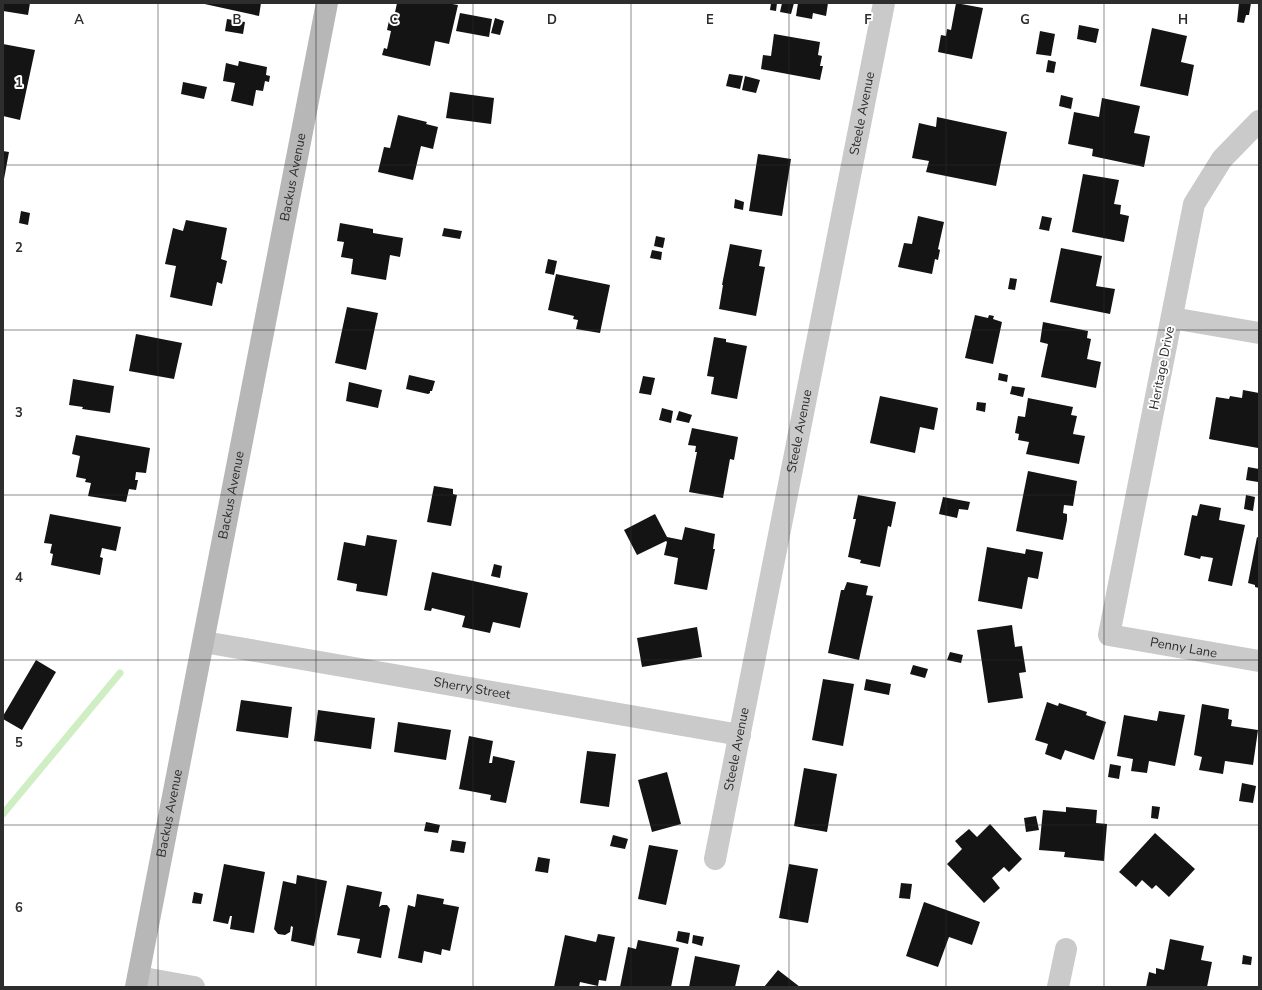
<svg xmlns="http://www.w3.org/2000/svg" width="1262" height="990" viewBox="0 0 1262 990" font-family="'Nunito Sans',sans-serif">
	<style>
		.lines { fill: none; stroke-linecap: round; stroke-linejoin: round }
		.stream { stroke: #d0eec3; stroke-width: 7 }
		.building { fill: #141414 }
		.street { stroke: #cacaca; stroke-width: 22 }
		.secondary { stroke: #b7b7b7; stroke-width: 22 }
		.grid { fill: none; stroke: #2d2d2d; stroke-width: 1; stroke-opacity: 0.55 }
		.labels { text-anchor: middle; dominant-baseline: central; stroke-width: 4; stroke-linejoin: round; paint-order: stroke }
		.street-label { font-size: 13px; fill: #2d2d2d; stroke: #fff }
		.grid-label { font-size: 13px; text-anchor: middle; font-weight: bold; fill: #2d2d2d; stroke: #fff; stroke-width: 4; stroke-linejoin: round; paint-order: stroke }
	</style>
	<rect width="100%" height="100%" fill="#fff"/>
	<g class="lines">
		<!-- stream -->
		<path class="stream" d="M 3,814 L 120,673"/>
	</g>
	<!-- building -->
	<path class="building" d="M 3,3 L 30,3 L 28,15 L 3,11 Z
		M 200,3 L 261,3 L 259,16 Z
		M 397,3 L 447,3 L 458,5 L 449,44 L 435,41 L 430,66 L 382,55 L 384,48 L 387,49 L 391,31 L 387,30 L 390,16 L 394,17 Z
		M 771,3 L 777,3 L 776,11 L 770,10 Z
		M 782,3 L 794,3 L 791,14 L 780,12 Z
		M 798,3 L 828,3 L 826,16 L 813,13 L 812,19 L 796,16 Z
		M 956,3 L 983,8 L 972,59 L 938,52 L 941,35 L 946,36 L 947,29 L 951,30 Z
		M 1239,3 L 1251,3 L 1249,15 L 1246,15 L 1244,23 L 1237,22 Z
		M 460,13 L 492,19 L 489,37 L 456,31 Z
		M 495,18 L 504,21 L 500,35 L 491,33 Z
		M 227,19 L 245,22 L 243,34 L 225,31 Z
		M 1079,25 L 1099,29 L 1096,43 L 1077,39 Z
		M 1152,28 L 1187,36 L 1181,62 L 1194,65 L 1188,96 L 1140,86 Z
		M 1040,31 L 1055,34 L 1051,56 L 1036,54 Z
		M 774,34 L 820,42 L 818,55 L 822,56 L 820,66 L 823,66 L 820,80 L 761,69 L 763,55 L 771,56 Z
		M 3,44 L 35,50 L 20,120 L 3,116 Z
		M 1048,60 L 1056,62 L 1054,73 L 1046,72 Z
		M 239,61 L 267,67 L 266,75 L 270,76 L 269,82 L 265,81 L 263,91 L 256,90 L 253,106 L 231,101 L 235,83 L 223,81 L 226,63 L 238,66 Z
		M 729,74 L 743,76 L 740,89 L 726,86 Z
		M 745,76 L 760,80 L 756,93 L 742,90 Z
		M 183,82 L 207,87 L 204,99 L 181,94 Z
		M 450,92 L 494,98 L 491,124 L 446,118 Z
		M 1061,95 L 1073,98 L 1071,109 L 1059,106 Z
		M 1102,98 L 1140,106 L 1134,133 L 1150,136 L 1144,167 L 1092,156 L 1093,149 L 1068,144 L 1074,112 L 1099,117 Z
		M 398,115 L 427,122 L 426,124 L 438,127 L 433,149 L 421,146 L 413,180 L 378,172 L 384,147 L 390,148 Z
		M 937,117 L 1007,132 L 996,186 L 926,172 L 929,161 L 912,158 L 919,123 L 936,127 Z
		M 3,151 L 9,152 L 4,179 L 3,179 Z
		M 758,154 L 791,159 L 782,216 L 749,211 Z
		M 1083,174 L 1119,180 L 1114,204 L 1121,205 L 1120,214 L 1129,216 L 1124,242 L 1072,232 Z
		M 735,199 L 744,202 L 743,210 L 734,208 Z
		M 21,211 L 30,213 L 28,225 L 19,223 Z
		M 918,216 L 944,222 L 938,249 L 940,250 L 938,260 L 935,259 L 932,274 L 898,267 L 904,243 L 912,244 Z
		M 1042,216 L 1052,218 L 1049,231 L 1039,229 Z
		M 186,220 L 227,228 L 221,259 L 227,261 L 222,284 L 217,282 L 212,306 L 170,297 L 176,266 L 165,264 L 173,228 L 183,231 Z
		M 340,223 L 373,229 L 373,233 L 403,238 L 400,257 L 390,255 L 386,280 L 351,274 L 353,259 L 341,257 L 344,242 L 337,241 Z
		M 444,228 L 462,231 L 460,239 L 442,236 Z
		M 656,236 L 665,238 L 663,248 L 654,246 Z
		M 730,244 L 762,250 L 759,266 L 765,267 L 756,316 L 719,309 L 723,285 L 722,285 Z
		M 1061,248 L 1102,256 L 1096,286 L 1115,289 L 1110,314 L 1050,302 Z
		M 652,250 L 662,252 L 661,260 L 650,258 Z
		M 548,259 L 557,261 L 554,275 L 545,273 Z
		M 556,274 L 610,285 L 600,333 L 576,329 L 578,320 L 573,319 L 574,316 L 548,310 Z
		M 1010,278 L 1017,279 L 1015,290 L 1008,289 Z
		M 347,307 L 378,313 L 366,370 L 335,363 Z
		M 975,315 L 988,318 L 989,315 L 994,316 L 993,319 L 1002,322 L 993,364 L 965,358 Z
		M 1043,322 L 1088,331 L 1087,338 L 1091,339 L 1087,359 L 1101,362 L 1096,388 L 1041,377 L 1048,344 L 1040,342 Z
		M 136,334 L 182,343 L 174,379 L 129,371 Z
		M 714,337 L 726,339 L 726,342 L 747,346 L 737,399 L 711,394 L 714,377 L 707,376 Z
		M 999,373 L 1008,375 L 1007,382 L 998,380 Z
		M 409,375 L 435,381 L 432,391 L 430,391 L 430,393 L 428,394 L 406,389 Z
		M 643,376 L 655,378 L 651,395 L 639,393 Z
		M 73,379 L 114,386 L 110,413 L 82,409 L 83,407 L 69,405 Z
		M 349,382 L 382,390 L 378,408 L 346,401 Z
		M 1012,386 L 1025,388 L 1023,397 L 1010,394 Z
		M 1243,390 L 1259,393 L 1258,448 L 1209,439 L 1216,397 L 1229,399 L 1230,396 L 1242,398 Z
		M 880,396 L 938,408 L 934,430 L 920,427 L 915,453 L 870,443 Z
		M 1028,398 L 1073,407 L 1071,415 L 1077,416 L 1073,434 L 1085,436 L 1079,464 L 1026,454 L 1029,442 L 1018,440 L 1019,434 L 1015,433 L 1018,416 L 1025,417 Z
		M 977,402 L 986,403 L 985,412 L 976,410 Z
		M 662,408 L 673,411 L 671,423 L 659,420 Z
		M 679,411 L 692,415 L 689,423 L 676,420 Z
		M 692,428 L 738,437 L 734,460 L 730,459 L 723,498 L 689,492 L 697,452 L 695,452 L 696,446 L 688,445 Z
		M 76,435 L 150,448 L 146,473 L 136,472 L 135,480 L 138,480 L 136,490 L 129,489 L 126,502 L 88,496 L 91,483 L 85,482 L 86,479 L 76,477 L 80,456 L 72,454 Z
		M 1248,467 L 1259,469 L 1258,482 L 1246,480 Z
		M 1028,471 L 1077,481 L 1073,506 L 1064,505 L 1063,513 L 1067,514 L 1067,520 L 1063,540 L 1016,531 Z
		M 434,486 L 453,489 L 453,494 L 457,495 L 451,526 L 427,522 Z
		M 858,495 L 896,502 L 891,527 L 888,526 L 880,567 L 860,563 L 861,560 L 848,557 L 856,519 L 853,519 Z
		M 1246,495 L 1255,497 L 1253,511 L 1244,509 Z
		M 943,497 L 970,502 L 968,510 L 959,509 L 957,518 L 939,514 Z
		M 1200,504 L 1221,508 L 1219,520 L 1245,525 L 1232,586 L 1208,581 L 1213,558 L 1201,556 L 1200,559 L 1184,555 L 1192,515 L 1197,516 Z
		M 50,514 L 121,527 L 116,551 L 102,548 L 100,557 L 103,558 L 100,575 L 51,565 L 53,554 L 50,553 L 52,544 L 44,543 Z
		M 655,514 L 667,537 L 682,540 L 685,527 L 715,534 L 713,549 L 715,549 L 707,590 L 674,584 L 678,558 L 664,555 L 667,542 L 666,541 L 637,555 L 624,530 Z
		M 367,535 L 397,540 L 387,596 L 356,591 L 357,584 L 337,580 L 344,542 L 365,546 Z
		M 1257,537 L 1259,538 L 1259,588 L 1255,587 L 1255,585 L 1248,583 Z
		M 987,547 L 1025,554 L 1026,549 L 1043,552 L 1038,579 L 1028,577 L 1022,609 L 978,601 Z
		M 494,564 L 502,566 L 500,578 L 491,576 Z
		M 432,572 L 528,593 L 520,628 L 493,622 L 490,633 L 462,627 L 465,616 L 432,608 L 431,611 L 424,610 Z
		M 847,582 L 868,586 L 866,595 L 873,596 L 859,660 L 828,653 L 841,590 L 844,590 Z
		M 1012,625 L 1015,647 L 1022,646 L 1026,672 L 1019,673 L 1023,698 L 988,703 L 977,630 Z
		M 697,627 L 702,657 L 642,667 L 637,638 Z
		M 950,652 L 963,655 L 961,663 L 947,660 Z
		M 36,660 L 56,672 L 22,730 L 3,719 L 3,716 Z
		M 913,665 L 928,669 L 925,678 L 910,674 Z
		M 823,679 L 854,684 L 843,746 L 812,740 Z
		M 866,679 L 891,684 L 889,695 L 864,690 Z
		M 241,700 L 292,707 L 288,738 L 236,731 Z
		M 1047,702 L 1058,706 L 1059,703 L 1087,712 L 1086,715 L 1106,722 L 1094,760 L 1065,750 L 1061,760 L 1045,754 L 1048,744 L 1035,740 Z
		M 1202,704 L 1229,709 L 1228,719 L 1232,720 L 1231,726 L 1258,730 L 1253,765 L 1225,761 L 1223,774 L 1199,770 L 1202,757 L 1194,755 Z
		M 318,710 L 375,718 L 371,749 L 314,741 Z
		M 1159,711 L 1185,715 L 1175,766 L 1149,761 L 1147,773 L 1131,771 L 1133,759 L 1117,756 L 1124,715 L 1157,721 Z
		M 398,722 L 451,730 L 446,760 L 394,752 Z
		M 469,736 L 493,741 L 489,763 L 492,763 L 493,756 L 515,761 L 506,803 L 490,800 L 491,795 L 459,789 Z
		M 587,751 L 616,754 L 609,807 L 580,803 Z
		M 1110,764 L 1121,766 L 1119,779 L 1108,777 Z
		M 804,768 L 837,774 L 827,832 L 794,826 Z
		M 667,772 L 681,824 L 652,832 L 638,780 Z
		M 1242,783 L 1256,786 L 1253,803 L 1239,801 Z
		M 1152,806 L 1160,807 L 1158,819 L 1151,818 Z
		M 1066,807 L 1097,810 L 1096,823 L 1107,824 L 1104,861 L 1064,857 L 1065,852 L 1039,850 L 1043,810 L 1066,812 Z
		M 1036,816 L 1039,830 L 1026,832 L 1024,818 Z
		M 426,822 L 440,825 L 438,833 L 424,831 Z
		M 990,824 L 1022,859 L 1009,872 L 1004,867 L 992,878 L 1000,888 L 984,903 L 947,864 L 962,849 L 955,841 L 969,829 L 977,837 Z
		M 1155,833 L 1195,869 L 1169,897 L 1156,885 L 1152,889 L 1142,880 L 1136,887 L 1119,872 Z
		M 613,835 L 628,839 L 625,849 L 610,846 Z
		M 452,840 L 466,842 L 464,853 L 450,851 Z
		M 649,845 L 678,850 L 666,905 L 638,899 Z
		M 538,857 L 550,859 L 548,873 L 535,871 Z
		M 224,864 L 265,872 L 254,933 L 230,929 L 232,916 L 230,916 L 228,924 L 213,921 Z
		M 789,864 L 818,869 L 808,923 L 779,918 Z
		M 297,875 L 327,881 L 314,946 L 291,941 L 293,927 L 291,926 L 290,932 L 285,935 L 278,934 L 274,929 L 283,881 L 296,884 Z
		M 901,883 L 912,884 L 910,899 L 899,898 Z
		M 347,885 L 382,892 L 379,907 L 382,905 L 387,905 L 390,909 L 381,958 L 357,953 L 360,939 L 337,935 Z
		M 194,892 L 203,894 L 201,904 L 192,903 Z
		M 417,894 L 444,899 L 443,904 L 459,907 L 450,951 L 442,949 L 441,955 L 424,951 L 422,963 L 398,958 L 408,905 L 415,907 Z
		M 924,902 L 980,922 L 972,945 L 949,937 L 938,967 L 906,956 Z
		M 678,931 L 690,933 L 688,944 L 676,941 Z
		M 598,934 L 615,937 L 606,981 L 599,980 L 598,986 L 580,982 L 579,987 L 554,987 L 565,935 L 596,942 Z
		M 693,935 L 704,937 L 702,946 L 692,943 Z
		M 1170,939 L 1204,946 L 1201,960 L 1212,962 L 1207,987 L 1198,986 L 1197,987 L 1146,987 L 1149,972 L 1156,974 L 1156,968 L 1164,970 Z
		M 638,940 L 679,948 L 671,987 L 620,987 L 628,947 L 636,949 Z
		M 1243,955 L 1252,957 L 1251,965 L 1242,964 Z
		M 695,956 L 740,965 L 735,987 L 689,987 Z
		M 778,970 L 800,987 L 764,987 Z"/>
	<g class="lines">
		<!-- street -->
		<g class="street">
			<path id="s1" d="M 1259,121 L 1222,159 L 1194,204 L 1109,635 L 1259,661"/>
			<path d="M 1172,318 L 1259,333"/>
			<path id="s2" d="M 204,642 L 740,735"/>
			<path id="s3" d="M 715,859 L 884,3"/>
			<path d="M 138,977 L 194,987"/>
			<path d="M 1058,987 L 1066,949"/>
		</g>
		<!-- secondary -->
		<path class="secondary" id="s4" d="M 136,987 L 327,3"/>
	</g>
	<!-- grid -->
	<path class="grid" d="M 158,3 L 158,987M 316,3 L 316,987M 473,3 L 473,987M 631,3 L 631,987M 789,3 L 789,987M 946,3 L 946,987M 1104,3 L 1104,987M 3,165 L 1259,165M 3,330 L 1259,330M 3,495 L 1259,495M 3,660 L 1259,660M 3,825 L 1259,825"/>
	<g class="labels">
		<!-- street labels -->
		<g class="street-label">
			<text stroke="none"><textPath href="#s3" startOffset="760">Steele Avenue</textPath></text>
			<text stroke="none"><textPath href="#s4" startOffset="825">Backus Avenue</textPath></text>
			<text transform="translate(1162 368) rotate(-79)">Heritage Drive</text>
			<text stroke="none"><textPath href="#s3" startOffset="436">Steele Avenue</textPath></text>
			<text stroke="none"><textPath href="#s4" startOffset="501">Backus Avenue</textPath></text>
			<text stroke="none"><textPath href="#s1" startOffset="621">Penny Lane</textPath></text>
			<text stroke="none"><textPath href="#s2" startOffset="272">Sherry Street</textPath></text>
			<text stroke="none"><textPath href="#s3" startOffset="112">Steele Avenue</textPath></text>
			<text stroke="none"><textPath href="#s4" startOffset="177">Backus Avenue</textPath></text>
		</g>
	</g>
	<g class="grid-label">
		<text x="79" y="24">A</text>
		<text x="237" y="24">B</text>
		<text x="394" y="24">C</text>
		<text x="552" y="24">D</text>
		<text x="710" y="24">E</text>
		<text x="868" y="24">F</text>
		<text x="1025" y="24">G</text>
		<text x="1183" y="24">H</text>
		<text x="19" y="87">1</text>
		<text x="19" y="252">2</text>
		<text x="19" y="417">3</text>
		<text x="19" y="582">4</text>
		<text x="19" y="747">5</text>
		<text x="19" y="912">6</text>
	</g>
	<!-- border -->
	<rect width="1262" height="990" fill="none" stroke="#2d2d2d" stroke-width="8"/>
</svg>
